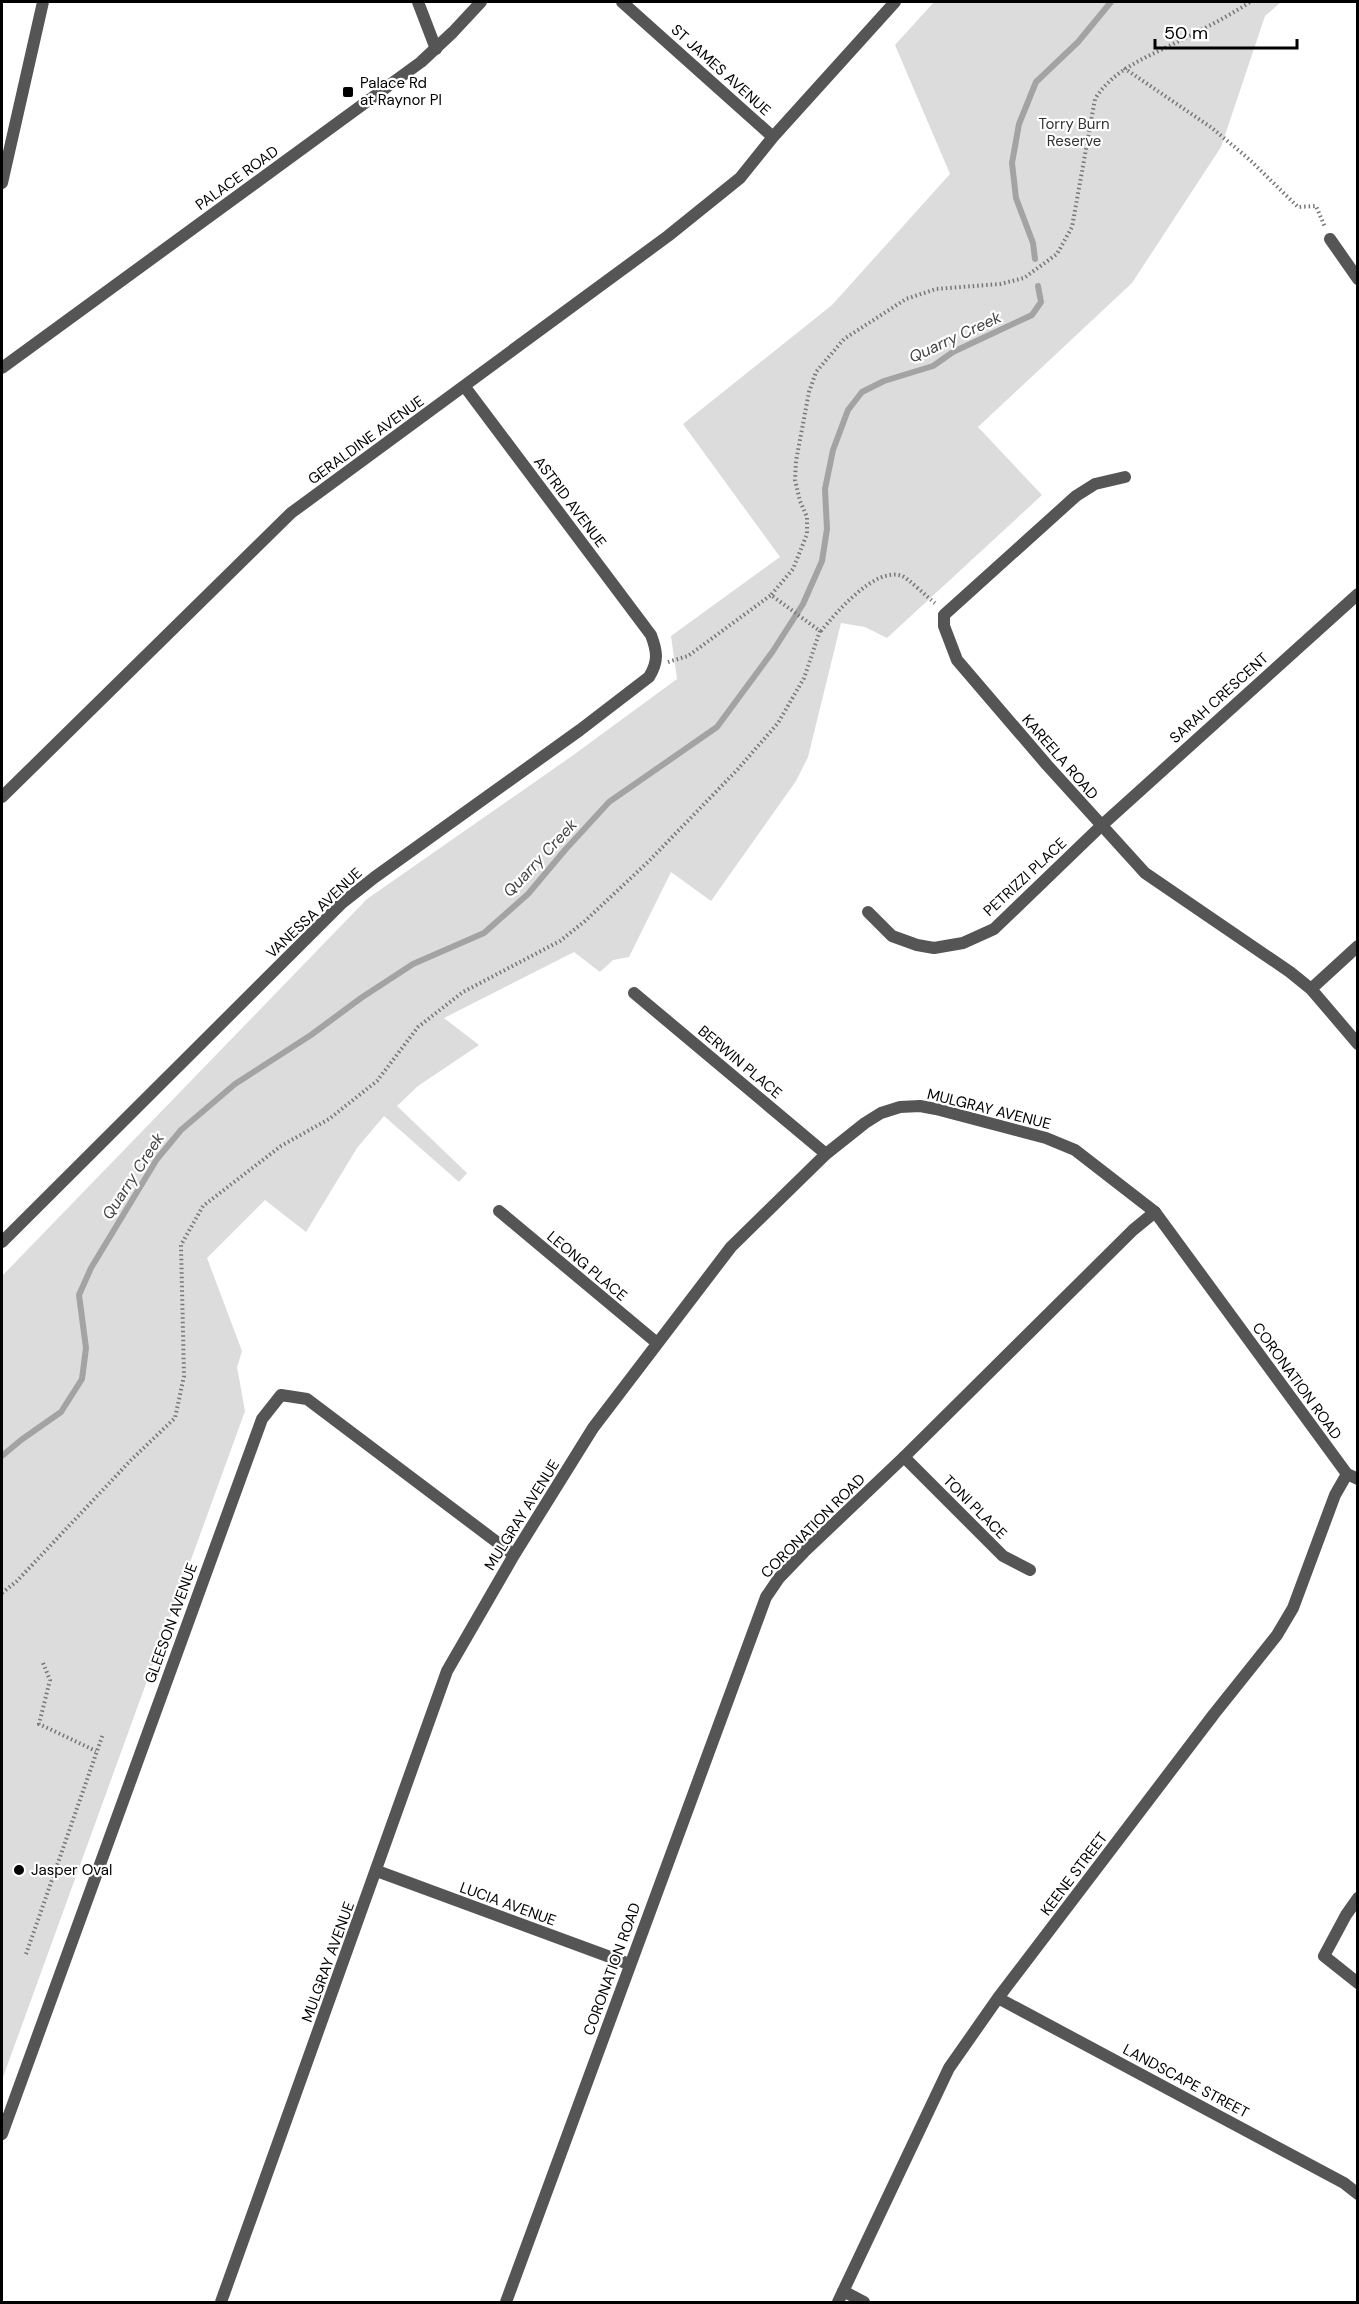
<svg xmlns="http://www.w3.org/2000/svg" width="1359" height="2304" viewBox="0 0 1359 2304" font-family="'DM Sans',sans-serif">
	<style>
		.green { fill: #dcdcdc }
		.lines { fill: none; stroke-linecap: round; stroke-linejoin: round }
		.stream { stroke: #a3a3a3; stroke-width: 6 }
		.path { stroke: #777; stroke-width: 4; stroke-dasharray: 1.5 3; stroke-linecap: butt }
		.minor { stroke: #555; stroke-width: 12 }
		.tertiary { stroke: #555; stroke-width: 12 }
		.poi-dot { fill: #000; stroke: #fff; stroke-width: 2 }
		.labels { text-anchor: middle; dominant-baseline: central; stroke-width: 4.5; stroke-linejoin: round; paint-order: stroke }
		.street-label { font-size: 15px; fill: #000; stroke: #fff }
		.poi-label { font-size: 15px; fill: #000; stroke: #fff; text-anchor: start }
		.park-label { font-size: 15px; fill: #333; stroke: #fff }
		.water-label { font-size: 16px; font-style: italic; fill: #444; stroke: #fff }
	</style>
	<rect width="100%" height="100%" fill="#fff"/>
	<!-- green -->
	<path class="green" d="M 934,2 L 1281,2 L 1265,16 L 1221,147 L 1132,283 L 978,427 L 1042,495 L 887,638 L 865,627 L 841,623 L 808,757 L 796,781 L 711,901 L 671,872 L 629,957 L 613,960 L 600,972 L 574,952 L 444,1018 L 479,1045 L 418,1086 L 397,1106 L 467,1173 L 459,1182 L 384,1116 L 357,1148 L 306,1232 L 265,1200 L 207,1258 L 242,1351 L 237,1367 L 245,1411 L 2,2080 L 2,1276 L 367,899 L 572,756 L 677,679 L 671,636 L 780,557 L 683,424 L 832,305 L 950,174 L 895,45 Z"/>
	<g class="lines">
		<!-- stream -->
		<path class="stream" d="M 1035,259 L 1033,243 L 1016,198 L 1012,163 L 1019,124 L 1036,82 L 1078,42 L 1111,2
			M 2,1456 L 21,1440 L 61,1412 L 82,1379 L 86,1348 L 79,1295 L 91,1268 L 157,1159 L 181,1130 L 235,1084 L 311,1035 L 361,998 L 413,964 L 484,933 L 528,894 L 565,850 L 609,802 L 717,727 L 773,651 L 803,604 L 822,561 L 827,529 L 825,489 L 833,450 L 848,410 L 862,392 L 884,381 L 933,366 L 953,352 L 1032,315 L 1041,302 L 1038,286"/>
		<!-- path -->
		<path class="path" d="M 1124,68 L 1212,128 L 1250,160 L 1298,207 L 1316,206 L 1325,227
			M 821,631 C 836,613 875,566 902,576 C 908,578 928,598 935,603
			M 668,662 L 688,656 L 771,595
			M 2,1593 L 17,1581 L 131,1460 L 175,1418 L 184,1376 L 181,1245 L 203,1206 L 281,1146 L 329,1119 L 377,1081 L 418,1027 L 463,992 L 560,941 L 585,921 L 649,861 L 738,769 L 778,723 L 804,678 L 820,631 L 771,595 L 793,569 L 807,534 L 807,517 L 800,501 L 795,480 L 796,461 L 809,392 L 816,372 L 844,339 L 906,299 L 936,289 L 1000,284 L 1024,278 L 1057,254 L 1072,227 L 1095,99 C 1113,70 1143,59 1173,44 C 1199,31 1226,18 1250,2
			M 43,1663 L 50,1680 L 39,1724 L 96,1751
			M 26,1954 L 103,1734"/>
		<!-- minor -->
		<path class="minor" d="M 418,2 L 436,49
			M 622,2 L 773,137
			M 2,183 L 43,2
			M 1330,239 L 1358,279
			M 1125,477 L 1095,484 L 1076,496 L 944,615 L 944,626 L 957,660 L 1047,765 L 1145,873 L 1290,972 L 1311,989 L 1358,1044
			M 2,797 L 291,513 L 668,236 L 740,178 L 773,137 L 895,2
			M 868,912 L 892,936 L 917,945 L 934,948 L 963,943 L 994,929 L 1101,826 L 1358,594
			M 1311,989 L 1358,946
			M 634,993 L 826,1154
			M 499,1211 L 657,1343
			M 2,1242 L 342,903 L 375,877 L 580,730 L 649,677 C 659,661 657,651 651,635 L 465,387
			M 904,1457 L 1003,1556 L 1030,1570
			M 377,1871 L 629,1964
			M 1358,1898 L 1346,1915 L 1324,1956 L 1358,1983
			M 998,1998 L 1344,2183 L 1358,2194
			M 2,2134 L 262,1419 L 281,1395 L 307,1399 L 514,1555
			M 843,2291 L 864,2302
			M 221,2302 L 447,1671 L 514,1555 L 593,1428 L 731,1247 L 826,1154 L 865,1123 L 881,1113 L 900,1107 L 920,1106 L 936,1109 L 1046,1138 L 1075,1150 L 1155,1212
			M 838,2302 L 949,2068 L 998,1998 L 1214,1714 L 1277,1635 L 1293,1608 L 1335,1495 L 1347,1474"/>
		<!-- tertiary -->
		<path class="tertiary" d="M 2,368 L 421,62 L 453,32 L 481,2
			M 506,2302 L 766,1597 L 779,1578 L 804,1552 L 904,1457 L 1133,1230 L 1155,1212 L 1347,1474 L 1358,1479"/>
	</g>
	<!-- markers -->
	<g class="poi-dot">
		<rect x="342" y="86" width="12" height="12" rx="3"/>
		<circle cx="19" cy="1870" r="6"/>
	</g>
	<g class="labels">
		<!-- street labels -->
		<g class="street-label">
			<text transform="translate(721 70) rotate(42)">ST JAMES AVENUE</text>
			<text transform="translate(237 178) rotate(-36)">PALACE ROAD</text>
			<text transform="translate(366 440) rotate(-36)">GERALDINE AVENUE</text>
			<text transform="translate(570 502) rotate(53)">ASTRID AVENUE</text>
			<text transform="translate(1219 698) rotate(-42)">SARAH CRESCENT</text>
			<text transform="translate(1060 757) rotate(49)">KAREELA ROAD</text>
			<text transform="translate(1025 877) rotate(-43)">PETRIZZI PLACE</text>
			<text transform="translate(314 913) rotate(-43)">VANESSA AVENUE</text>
			<text transform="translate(740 1062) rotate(40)">BERWIN PLACE</text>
			<text transform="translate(989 1109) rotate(14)">MULGRAY AVENUE</text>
			<text transform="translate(587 1266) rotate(40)">LEONG PLACE</text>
			<text transform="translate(1297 1381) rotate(54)">CORONATION ROAD</text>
			<text transform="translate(975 1507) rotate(45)">TONI PLACE</text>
			<text transform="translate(522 1515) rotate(-58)">MULGRAY AVENUE</text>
			<text transform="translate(813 1526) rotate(-45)">CORONATION ROAD</text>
			<text transform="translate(171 1623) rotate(-70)">GLEESON AVENUE</text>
			<text transform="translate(1074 1874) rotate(-53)">KEENE STREET</text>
			<text transform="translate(508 1904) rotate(20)">LUCIA AVENUE</text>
			<text transform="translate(328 1962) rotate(-70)">MULGRAY AVENUE</text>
			<text transform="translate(612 1969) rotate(-70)">CORONATION ROAD</text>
			<text transform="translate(1186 2081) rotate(28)">LANDSCAPE STREET</text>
		</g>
		<!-- poi labels -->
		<g class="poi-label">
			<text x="360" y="83">Palace Rd<tspan x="360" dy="17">at Raynor Pl</tspan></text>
			<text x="31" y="1870">Jasper Oval</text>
		</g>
		<!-- park labels -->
		<g class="park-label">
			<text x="1074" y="124">Torry Burn<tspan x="1074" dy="17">Reserve</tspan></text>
		</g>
		<!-- water labels -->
		<g class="water-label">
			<text transform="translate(955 337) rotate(-25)">Quarry Creek</text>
			<text transform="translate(540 858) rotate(-47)">Quarry Creek</text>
			<text transform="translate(133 1176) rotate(-57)">Quarry Creek</text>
		</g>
	</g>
	<!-- border -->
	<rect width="1359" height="2304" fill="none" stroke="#000000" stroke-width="6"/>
	<!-- scale -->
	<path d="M1155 39v9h142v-9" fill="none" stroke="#000000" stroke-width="3"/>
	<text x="1164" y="39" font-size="18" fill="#000000" stroke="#ffffff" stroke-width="4.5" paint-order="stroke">50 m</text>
</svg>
